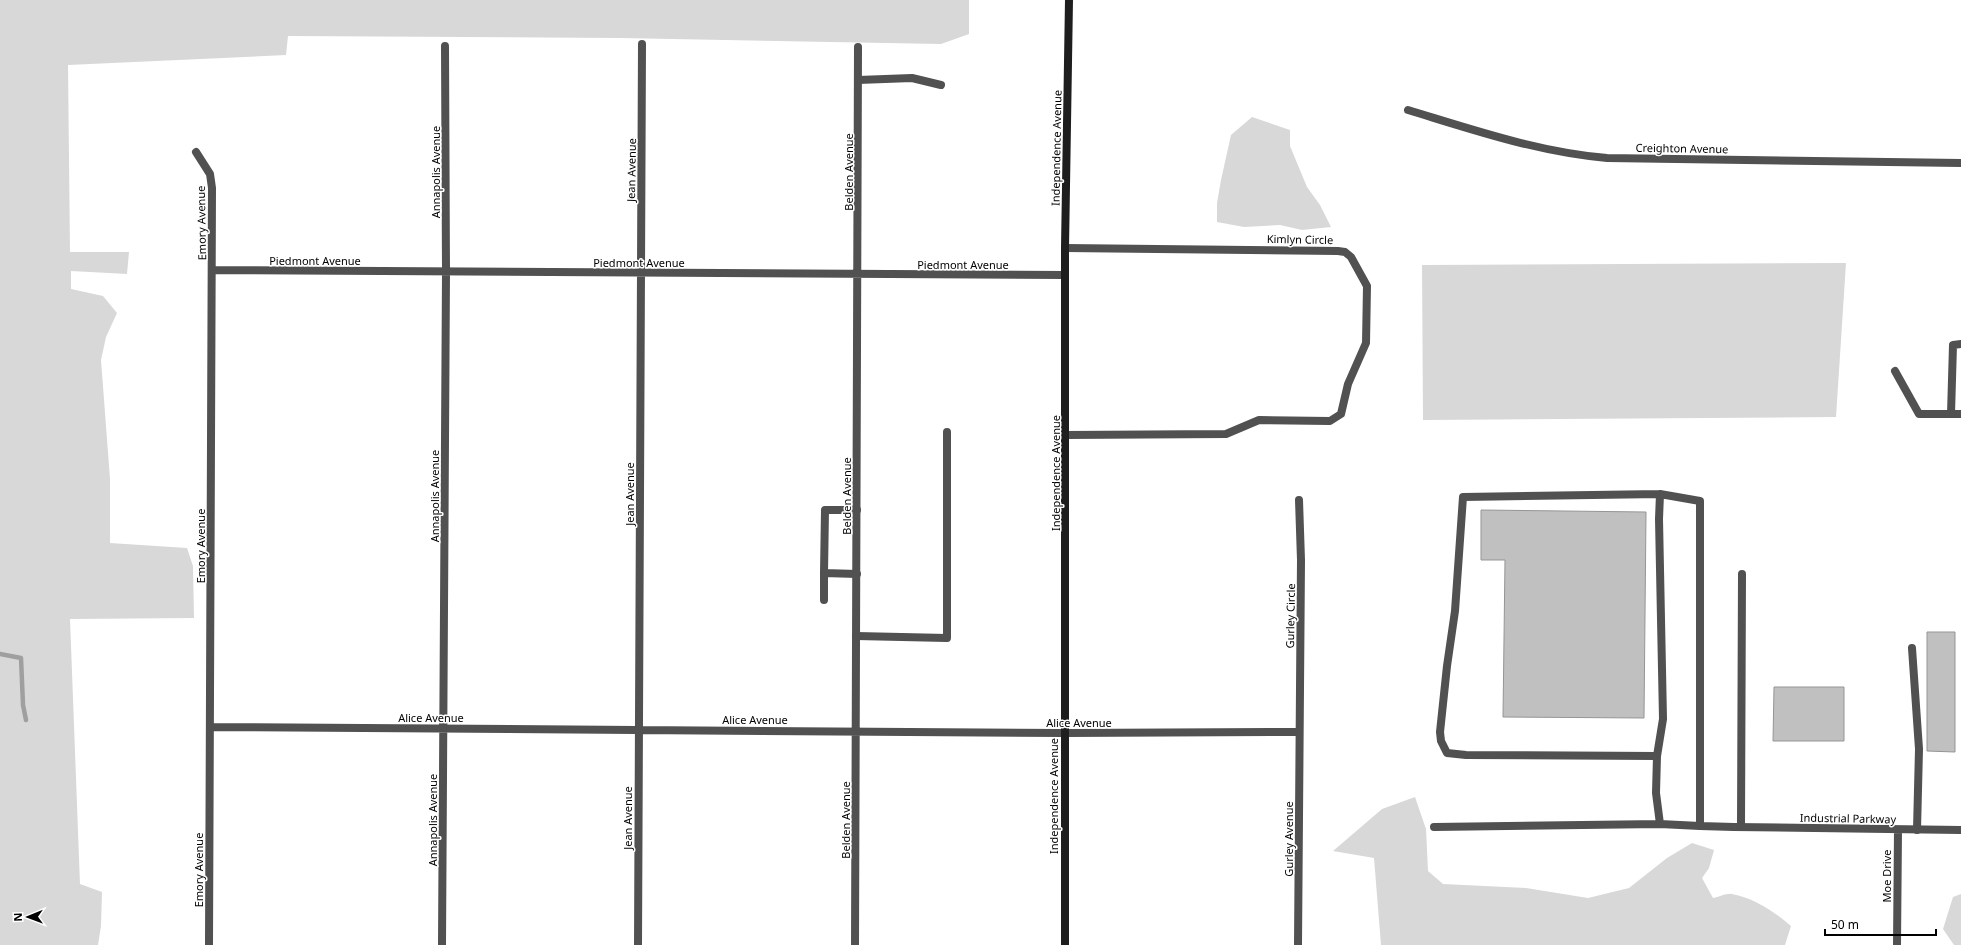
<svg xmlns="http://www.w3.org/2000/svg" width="1961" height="945" viewBox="0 0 1961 945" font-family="'Noto Sans',sans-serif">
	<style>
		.green { fill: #d8d8d8 }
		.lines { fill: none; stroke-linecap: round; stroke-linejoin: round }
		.stream { stroke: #9f9f9f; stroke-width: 4.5 }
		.building { fill: #c0c0c0; stroke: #959595 }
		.lane { stroke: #515151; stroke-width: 8 }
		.street { stroke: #515151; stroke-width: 8 }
		.secondary { stroke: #1e1e1e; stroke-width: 8 }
		.labels { text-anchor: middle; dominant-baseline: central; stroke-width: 3; stroke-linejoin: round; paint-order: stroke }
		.street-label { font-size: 11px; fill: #000; stroke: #fff }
	</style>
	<rect width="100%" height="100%" fill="#fff"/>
	<!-- green -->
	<path class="green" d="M 0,0 L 969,0 L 969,34 L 941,44 L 620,38 L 288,36 L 286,55 L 68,65 L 70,252 L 129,252 L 127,274 L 71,271 L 71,289 L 103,296 L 117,313 L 106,337 L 101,360 L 110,479 L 110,543 L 187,548 L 193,566 L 194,618 L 70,619 L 80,884 L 102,892 L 101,926 L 98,945 L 0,945 Z
		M 1252,117 L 1290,130 L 1290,146 L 1307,187 L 1320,205 L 1331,227 L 1302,230 L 1280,225 L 1244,227 L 1217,222 L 1217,203 L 1221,180 L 1231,135 Z
		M 1846,263 L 1836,417 L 1423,420 L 1422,265 Z
		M 1415,797 L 1426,829 L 1428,871 L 1443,884 L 1526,888 L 1588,898 L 1629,888 L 1667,858 L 1692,843 L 1714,850 L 1709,868 L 1702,878 L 1713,898 C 1719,897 1727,893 1732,894 C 1754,898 1775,912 1791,926 L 1785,945 L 1381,945 L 1374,858 L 1333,851 L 1382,809 Z
		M 1961,894 L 1961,945 L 1954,945 L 1943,929 L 1953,897 Z"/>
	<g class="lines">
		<!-- stream -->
		<path class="stream" d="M 0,654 L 21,658 L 23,705 L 26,720"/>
	</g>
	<!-- building -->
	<path class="building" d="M 1481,510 L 1646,512 L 1644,718 L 1503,717 L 1505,560 L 1481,560 Z
		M 1927,632 L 1955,632 L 1955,752 L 1927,751 Z
		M 1774,687 L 1844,687 L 1844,741 L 1773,741 Z"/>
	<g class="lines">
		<!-- lane -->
		<path class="lane" d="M 858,80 L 912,78 L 941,85
			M 1065,248 L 1338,251 L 1345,252 L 1351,257 L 1367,286 L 1366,343 L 1348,384 L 1341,414 L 1330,421 L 1259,420 L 1226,434 L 1066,435
			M 1895,371 L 1919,414 L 1961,414
			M 1951,414 L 1953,345 L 1961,344
			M 1660,494 L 1700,501 L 1700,826 L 1734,827
			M 857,574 L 824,573 L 825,510 L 857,510
			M 824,600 L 824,573
			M 856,636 L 947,638 L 947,432
			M 1912,648 L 1919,749 L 1917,830
			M 1657,756 L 1466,755 L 1447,753 L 1441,741 L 1440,732 L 1447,666 L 1455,611 L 1463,497 L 1660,494 L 1659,519 L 1663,719 L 1657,756 L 1656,793 L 1660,824 L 1700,826
			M 1434,827 L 1660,824
			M 1741,827 L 1742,574"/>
		<!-- street -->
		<path class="street" d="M 1408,110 C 1474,130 1538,152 1607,158 L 1961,163
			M 196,152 L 210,174 L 212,188 L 209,945
			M 213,270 L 1065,275
			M 210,727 L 1064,733 L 1299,732
			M 1734,827 L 1961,830
			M 442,945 L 446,272 L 445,46
			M 638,945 L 642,44
			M 855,945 L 858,47
			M 1298,945 L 1301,560 L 1299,500
			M 1897,945 L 1898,830"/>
		<!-- secondary -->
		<path class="secondary" d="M 1065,945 L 1065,248 L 1069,0"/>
	</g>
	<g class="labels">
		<!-- street labels -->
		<g class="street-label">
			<text transform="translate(1056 148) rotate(-89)">Independence Avenue</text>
			<text transform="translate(1682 148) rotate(1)">Creighton Avenue</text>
			<text transform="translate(631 170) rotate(-89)">Jean Avenue</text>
			<text transform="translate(435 172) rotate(-90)">Annapolis Avenue</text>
			<text transform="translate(848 172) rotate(-90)">Belden Avenue</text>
			<text transform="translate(201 223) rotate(-91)">Emory Avenue</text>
			<text transform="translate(1300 239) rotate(1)">Kimlyn Circle</text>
			<text x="315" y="260">Piedmont Avenue</text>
			<text x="639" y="262">Piedmont Avenue</text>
			<text x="963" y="264">Piedmont Avenue</text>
			<text transform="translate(1055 473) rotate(-90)">Independence Avenue</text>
			<text transform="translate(629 494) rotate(-90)">Jean Avenue</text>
			<text transform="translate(434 496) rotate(-90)">Annapolis Avenue</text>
			<text transform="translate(846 496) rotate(-90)">Belden Avenue</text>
			<text transform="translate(200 546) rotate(-90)">Emory Avenue</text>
			<text transform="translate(1290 616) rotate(-89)">Gurley Circle</text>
			<text x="431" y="717">Alice Avenue</text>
			<text x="755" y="719">Alice Avenue</text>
			<text x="1079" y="722">Alice Avenue</text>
			<text transform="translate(1053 796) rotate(-90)">Independence Avenue</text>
			<text transform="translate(627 818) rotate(-90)">Jean Avenue</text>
			<text transform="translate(1848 818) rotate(1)">Industrial Parkway</text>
			<text transform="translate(432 820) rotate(-90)">Annapolis Avenue</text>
			<text transform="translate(845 820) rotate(-90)">Belden Avenue</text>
			<text transform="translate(1288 839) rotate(-90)">Gurley Avenue</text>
			<text transform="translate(198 870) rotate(-90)">Emory Avenue</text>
			<text transform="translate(1886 876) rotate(-90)">Moe Drive</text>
		</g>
	</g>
	<!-- north arrow -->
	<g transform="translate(28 917) rotate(269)" stroke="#ffffff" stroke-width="3" paint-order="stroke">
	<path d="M0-3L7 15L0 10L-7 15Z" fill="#000000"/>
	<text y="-6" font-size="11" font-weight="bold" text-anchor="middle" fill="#000000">N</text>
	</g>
	<!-- scale -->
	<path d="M1825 929v6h111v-6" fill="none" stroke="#000000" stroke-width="2"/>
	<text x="1831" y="929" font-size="12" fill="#000000" stroke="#ffffff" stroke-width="3" paint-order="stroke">50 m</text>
</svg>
